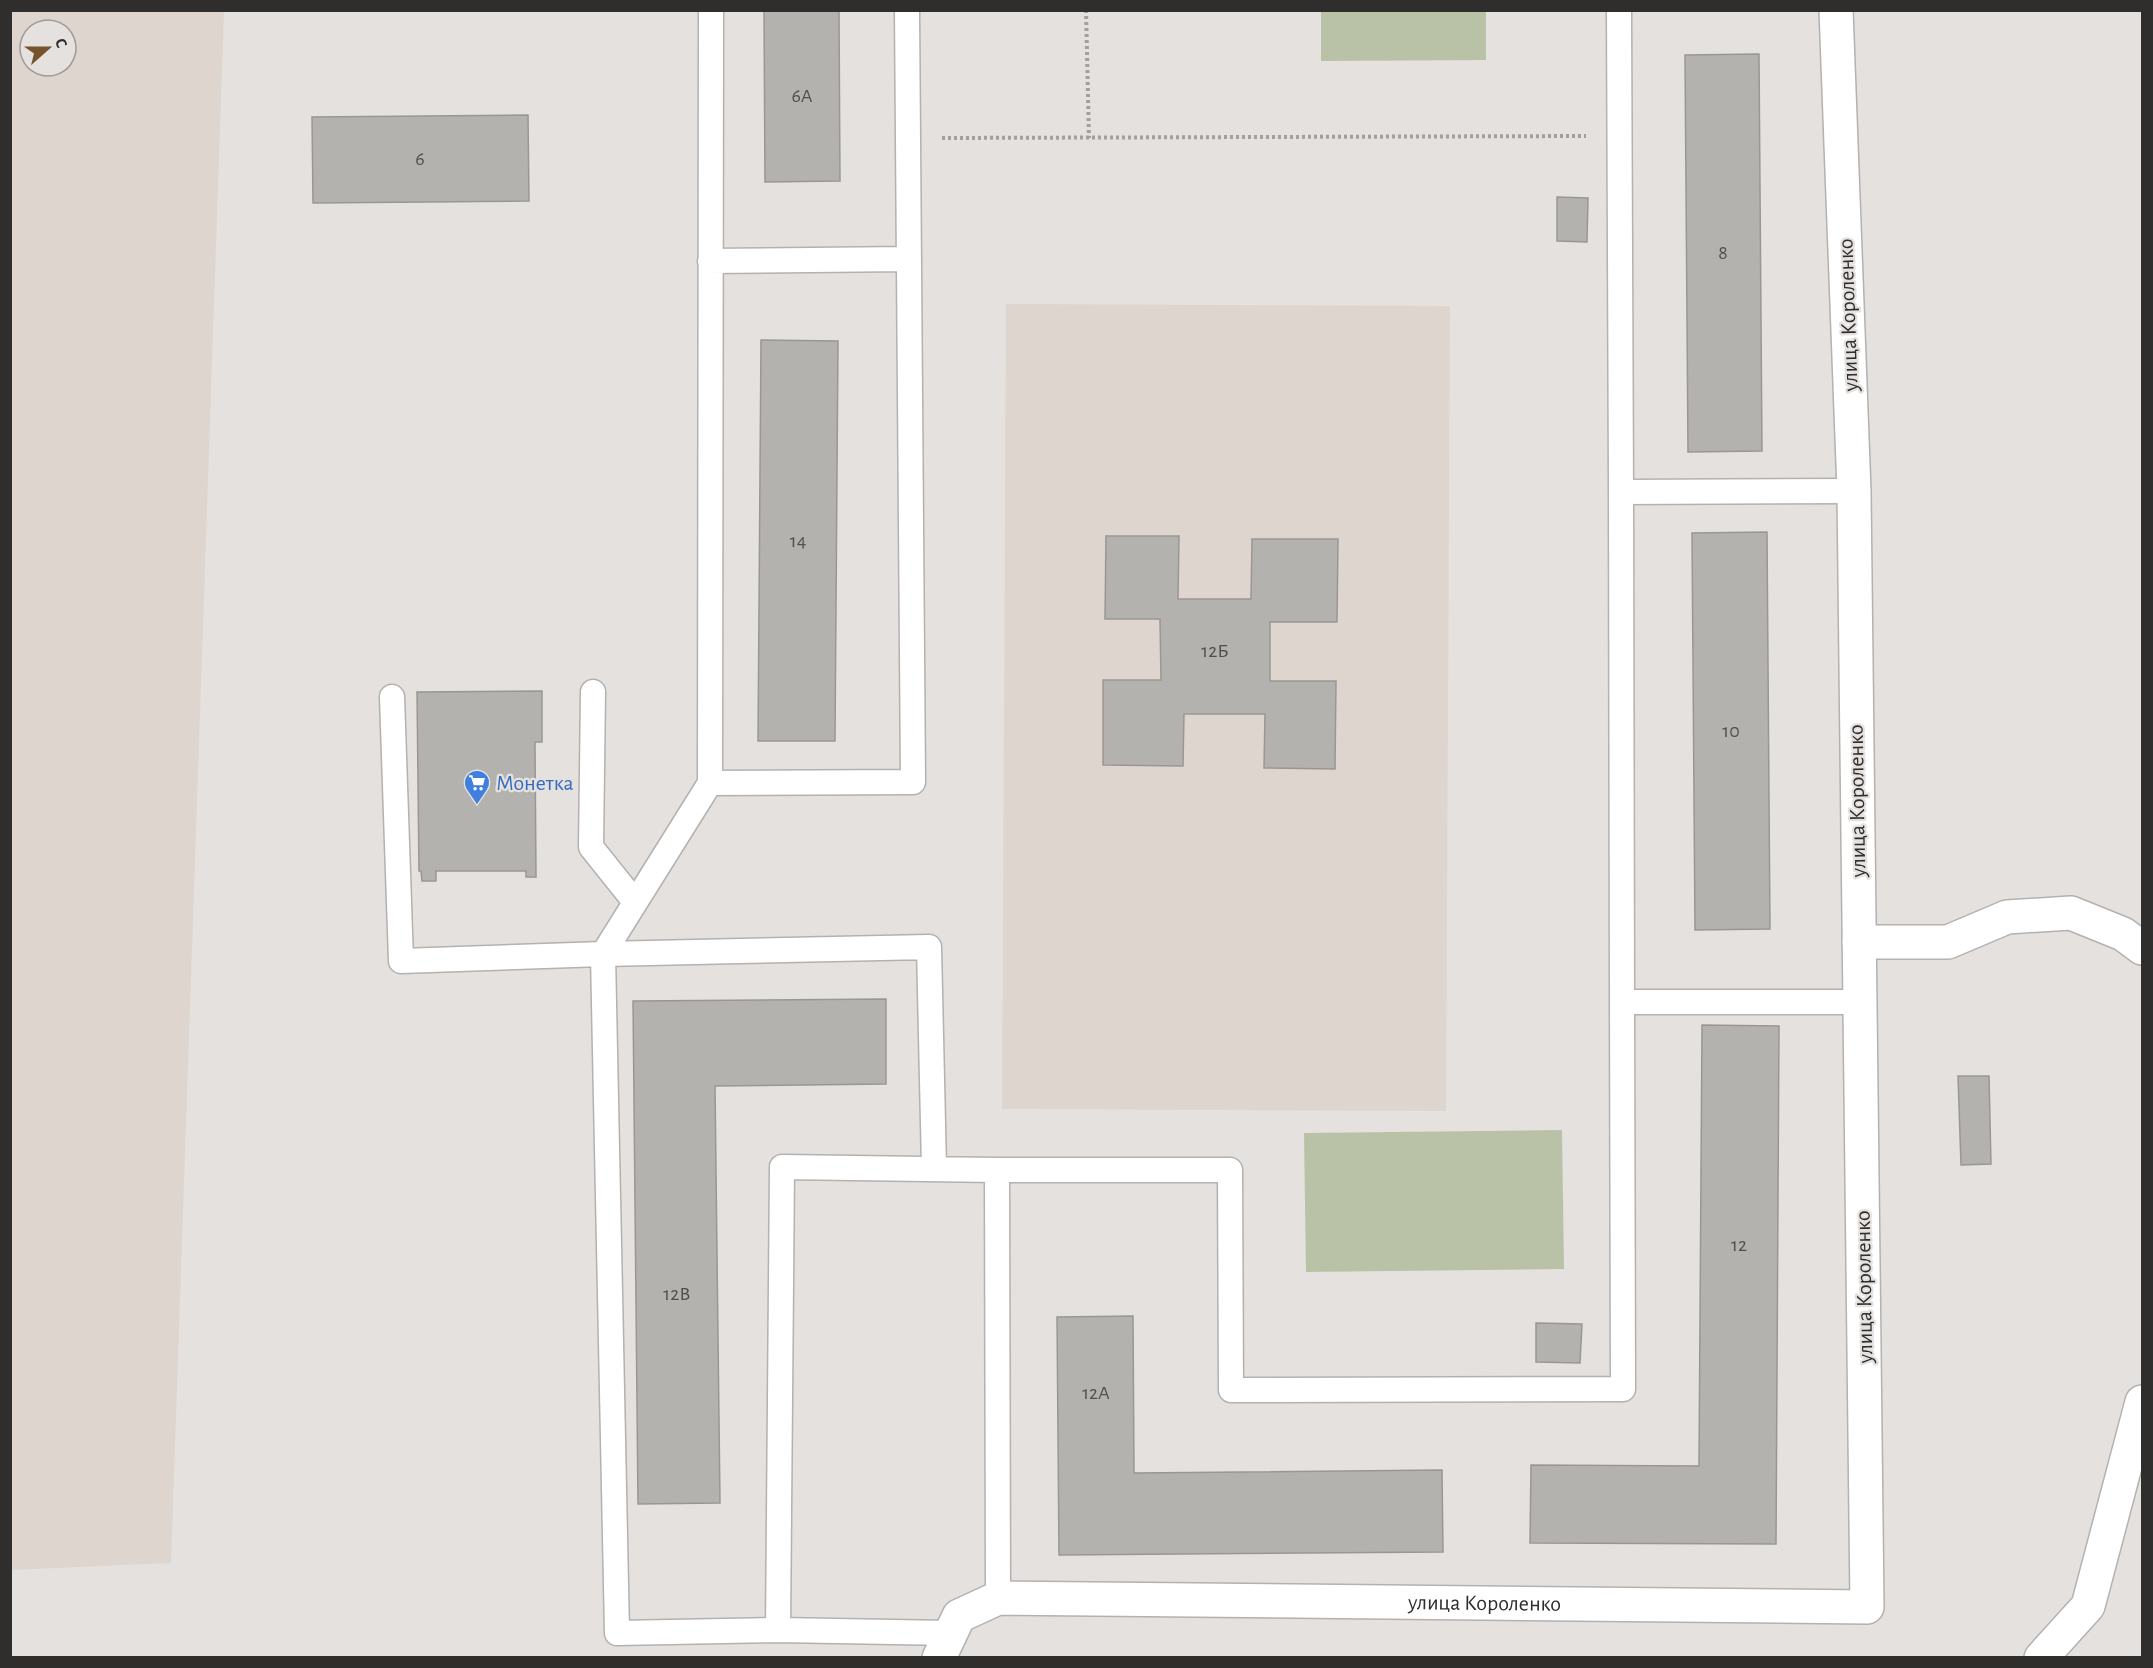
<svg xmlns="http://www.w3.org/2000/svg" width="2153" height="1668" viewBox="0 0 2153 1668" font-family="'Alegreya Sans',sans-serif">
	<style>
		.built { fill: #ded5ce; fill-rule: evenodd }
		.green { fill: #b9c2a6 }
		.building { fill: #b4b2af; stroke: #999795; stroke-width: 1.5 }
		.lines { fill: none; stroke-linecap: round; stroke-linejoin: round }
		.service-casing { stroke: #b4b1af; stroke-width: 27 }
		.minor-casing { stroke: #b4b1af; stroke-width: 36 }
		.path { stroke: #a29f9d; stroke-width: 4; stroke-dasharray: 3 3; stroke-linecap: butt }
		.service { stroke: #fff; stroke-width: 24 }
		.minor { stroke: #fff; stroke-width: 33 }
		.labels { text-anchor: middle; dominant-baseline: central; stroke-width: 4.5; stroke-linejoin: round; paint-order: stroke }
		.number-label { font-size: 20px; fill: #504f4e }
		.street-label { font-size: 22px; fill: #2f2e2d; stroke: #e5e1df }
		.shop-label { font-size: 22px; fill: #366cbe; stroke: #e5e1df; text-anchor: start }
	</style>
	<rect width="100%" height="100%" fill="#e5e1df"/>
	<!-- built -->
	<path class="built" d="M 10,11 L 224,11 L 171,1563 L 11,1570 ZM 30,30 L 66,30 L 66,66 L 30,66 Z
		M 1006,304 L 1450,306 L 1446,1111 L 1002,1109 Z"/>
	<!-- green -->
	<path class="green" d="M 1321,11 L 1486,11 L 1486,60 L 1321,61 Z
		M 1562,1130 L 1564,1269 L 1306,1272 L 1304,1133 Z"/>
	<!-- building -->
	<path class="building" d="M 764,10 L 839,10 L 840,181 L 765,182 Z
		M 1759,54 L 1762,451 L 1688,452 L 1685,55 Z
		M 528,115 L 529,201 L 313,203 L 312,117 Z
		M 1557,197 L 1588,198 L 1587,242 L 1557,241 Z
		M 761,340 L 838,341 L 835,741 L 758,741 Z
		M 1767,532 L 1770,929 L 1695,930 L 1692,533 Z
		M 1106,536 L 1179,536 L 1178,599 L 1251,599 L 1252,539 L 1338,539 L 1337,622 L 1270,622 L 1270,681 L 1336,681 L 1335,769 L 1264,768 L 1265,714 L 1184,714 L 1183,766 L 1103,765 L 1103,680 L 1161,680 L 1160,619 L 1105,619 Z
		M 542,691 L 542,742 L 535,742 L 536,877 L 526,877 L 526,871 L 436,871 L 436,881 L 422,881 L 421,871 L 419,871 L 417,692 Z
		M 886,999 L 886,1084 L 715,1086 L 720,1503 L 638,1504 L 633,1001 Z
		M 1702,1025 L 1779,1026 L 1776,1544 L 1530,1543 L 1531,1465 L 1699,1466 Z
		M 1958,1076 L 1989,1076 L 1991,1164 L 1961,1165 Z
		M 1133,1316 L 1134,1473 L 1442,1470 L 1443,1552 L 1059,1555 L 1057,1317 Z
		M 1536,1323 L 1582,1324 L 1580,1363 L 1536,1362 Z"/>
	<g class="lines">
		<defs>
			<path id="service" d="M 711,10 L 710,783 L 913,782 L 907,10
				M 1619,10 L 1621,492 L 1854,491
				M 710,261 L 908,259
				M 1621,492 L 1622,1002
				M 593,692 L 591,847 L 635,902
				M 392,697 L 401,961 L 603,954 L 710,783
				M 998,1598 L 997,1170 L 1230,1170 L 1231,1390 L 1623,1389 L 1622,1002 L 1861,1002
				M 778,1630 L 617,1633 L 603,954 L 929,947 L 934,1168
				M 951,1633 L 778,1630 L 782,1167 L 997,1170"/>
			<g id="minor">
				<path d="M 1859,942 L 1948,942 L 2007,917 L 2071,913 L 2123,934 L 2142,948"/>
				<path id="s1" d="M 939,1658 L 959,1616 L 998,1598 L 1867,1607 L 1854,491 L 1836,10"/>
				<path d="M 2041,1658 L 2088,1606 L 2142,1402"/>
			</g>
		</defs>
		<!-- service casing -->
		<use href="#service" class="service-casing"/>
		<!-- minor casing -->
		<use href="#minor" class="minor-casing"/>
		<!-- path -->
		<path class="path" d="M 1086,10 L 1089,138
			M 942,138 L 1586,136"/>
		<!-- service -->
		<use href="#service" class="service"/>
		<!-- minor -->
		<use href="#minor" class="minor"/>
	</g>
	<!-- icons -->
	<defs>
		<symbol id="supermarket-pin" viewBox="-11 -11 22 30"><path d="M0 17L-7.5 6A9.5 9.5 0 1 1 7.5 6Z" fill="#3f7fe0" stroke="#e5e1df"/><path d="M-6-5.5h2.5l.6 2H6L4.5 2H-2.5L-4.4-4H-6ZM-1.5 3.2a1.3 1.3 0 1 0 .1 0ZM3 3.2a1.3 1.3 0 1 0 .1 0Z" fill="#fff"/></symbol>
	</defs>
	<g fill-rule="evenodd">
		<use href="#supermarket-pin" x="462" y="768" width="30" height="40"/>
	</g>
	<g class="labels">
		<!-- number labels -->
		<g class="number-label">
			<text x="802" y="96">6А</text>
			<text x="420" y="159">6</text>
			<text x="1723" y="253">8</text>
			<text x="798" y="541">14</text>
			<text x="1215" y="651">12Б</text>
			<text x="1731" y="731">10</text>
			<text x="1739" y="1245">12</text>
			<text x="677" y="1294">12В</text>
			<text x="1096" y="1393">12А</text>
		</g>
		<!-- street labels -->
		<g class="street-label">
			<text transform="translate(1848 315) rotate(-92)">улица Короленко</text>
			<text transform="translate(1857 801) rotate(-91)">улица Короленко</text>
			<text transform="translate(1864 1287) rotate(-91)">улица Короленко</text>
			<text stroke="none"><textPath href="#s1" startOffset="576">улица Короленко</textPath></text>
		</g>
		<!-- shop labels -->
		<g class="shop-label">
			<text x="496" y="783">Монетка</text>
		</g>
	</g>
	<!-- border -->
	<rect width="2153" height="1668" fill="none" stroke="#2f2e2d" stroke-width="24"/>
	<!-- north arrow -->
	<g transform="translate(48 48) rotate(69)"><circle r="28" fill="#e5e1df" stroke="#9c9998" stroke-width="1.5"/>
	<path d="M0-4.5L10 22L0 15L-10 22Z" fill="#75532b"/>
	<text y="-9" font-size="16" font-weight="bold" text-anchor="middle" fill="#2f2e2d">С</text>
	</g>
</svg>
